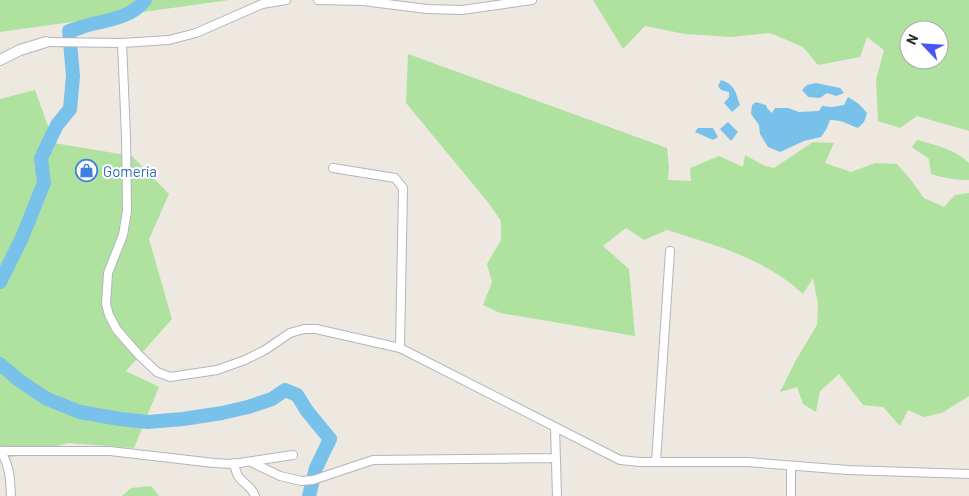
<svg xmlns="http://www.w3.org/2000/svg" width="969" height="496" viewBox="0 0 969 496" font-family="Barlow,sans-serif">
	<style>
		.green { fill: #afe19f; fill-rule: evenodd }
		.water { fill: #78c1ea }
		.lines { fill: none; stroke-linecap: round; stroke-linejoin: round }
		.river { stroke: #78c1ea; stroke-width: 14 }
		.minor-casing { stroke: #b3b4bf; stroke-width: 10 }
		.tertiary-casing { stroke: #b3b4bf; stroke-width: 12 }
		.minor { stroke: #fff; stroke-width: 8 }
		.tertiary { stroke: #fff; stroke-width: 10 }
		.labels { text-anchor: middle; dominant-baseline: central; stroke-width: 4; stroke-linejoin: round; paint-order: stroke }
		.shop-label { font-size: 15px; fill: #366cbe; stroke: #fff; text-anchor: start }
	</style>
	<rect width="100%" height="100%" fill="#ede9e0"/>
	<!-- green -->
	<path class="green" d="M 0,0 L 229,0 L 0,32 Z
		M 593,0 L 969,0 L 969,131 L 917,116 L 900,128 L 878,121 L 876,80 L 884,50 L 867,37 L 860,57 L 818,65 L 803,47 L 770,33 L 731,37 L 685,34 L 645,26 L 623,49 ZM 909,30 L 939,30 L 939,60 L 909,60 Z
		M 408,54 L 667,148 L 669,167 L 668,180 L 691,181 L 690,168 L 719,156 L 743,167 L 745,155 L 765,166 L 774,168 L 813,142 L 834,143 L 825,163 L 851,172 L 875,163 L 897,164 L 911,180 L 924,198 L 944,207 L 955,195 L 969,193 L 969,396 L 942,413 L 924,417 L 908,410 L 900,426 L 883,407 L 863,405 L 839,374 L 820,391 L 816,412 L 803,404 L 797,387 L 780,392 L 796,360 L 817,325 L 818,304 L 813,278 L 803,294 C 766,259 715,245 667,230 L 644,240 L 626,228 L 603,246 L 629,269 L 635,336 L 500,313 L 483,305 L 492,282 L 487,264 L 501,240 L 501,221 L 487,201 L 406,103 Z
		M 35,90 L 54,143 L 132,156 L 169,194 L 149,239 L 172,319 L 126,371 L 159,387 L 134,448 L 69,443 L 12,457 L 0,455 L 0,99 Z
		M 917,140 C 935,145 955,149 969,163 L 969,180 C 956,180 944,178 931,174 L 929,159 L 912,147 Z
		M 151,486 L 159,496 L 122,496 L 131,488 Z"/>
	<!-- water -->
	<path class="water" d="M 721,80 C 736,85 735,92 740,105 L 732,112 L 724,103 L 729,97 L 729,92 L 721,90 L 718,86 Z
		M 816,83 L 840,88 L 844,93 L 836,96 L 827,93 L 820,98 L 808,97 L 802,90 L 807,85 Z
		M 848,97 L 859,104 L 867,113 L 864,122 L 858,128 C 846,124 844,120 830,120 L 827,128 L 821,137 L 804,141 L 780,152 L 768,147 L 760,134 L 759,125 L 751,114 L 752,105 L 756,102 L 766,105 L 767,108 L 772,113 L 775,108 L 788,108 L 799,112 L 819,111 L 822,106 L 832,107 L 844,105 Z
		M 728,122 L 738,132 L 731,141 L 720,129 Z
		M 698,128 L 713,128 L 718,137 L 713,140 L 695,132 Z"/>
	<g class="lines">
		<!-- river -->
		<path class="river" d="M 0,282 L 21,240 L 44,183 L 41,158 L 57,125 L 70,109 L 73,76 L 69,31 C 77,29 84,26 92,24 C 111,20 133,16 145,0
			M 0,364 L 20,381 L 47,399 L 80,412 L 120,419 L 148,422 L 183,419 L 222,413 L 248,407 L 272,399 L 285,390 L 297,395 L 307,411 L 330,439 L 316,468 L 309,496"/>
		<defs>
			<path id="minor" d="M 318,0 L 363,1 L 427,9 L 462,10 L 532,0
				M 46,42 L 122,43 L 169,40 L 196,33 L 262,4 L 286,0
				M 122,43 L 126,136 L 127,211 L 123,235 L 108,273 L 106,304 L 109,315 L 117,330 L 139,355 L 157,372 L 170,377 L 217,370 L 245,360 L 265,350 L 290,333 L 304,329 L 316,329 L 400,348 L 620,460 L 640,462 L 747,462 L 848,470 L 969,474
				M 333,168 L 395,178 L 403,188 L 400,348
				M 555,427 L 557,496
				M 0,451 L 110,451 L 214,463 L 233,464 L 293,455
				M 1,451 C 10,468 10,477 11,496
				M 251,462 L 280,476 L 301,481 L 313,480 L 373,460 L 556,458
				M 656,462 L 670,251
				M 234,463 C 235,468 236,472 238,476 C 244,485 251,485 255,496
				M 791,496 L 791,466"/>
			<path id="tertiary" d="M 0,60 L 20,50 L 46,42"/>
		</defs>
		<!-- minor casing -->
		<use href="#minor" class="minor-casing"/>
		<!-- tertiary casing -->
		<use href="#tertiary" class="tertiary-casing"/>
		<!-- minor -->
		<use href="#minor" class="minor"/>
		<!-- tertiary -->
		<use href="#tertiary" class="tertiary"/>
	</g>
	<!-- icons -->
	<defs>
		<symbol id="shop-ring" viewBox="-11 -11 22 22"><circle r="9.5" fill="#fff" stroke="#3f7fe0" stroke-width="1.5"/><path d="M-5-2.5h2.3a2.7 3.5 0 0 1 5.4 0H5L5.5 6h-11ZM-1.5-2.5h3a1.5 2.3 0 0 0-3 0Z" fill="#3f7fe0"/></symbol>
	</defs>
	<g fill-rule="evenodd">
		<use href="#shop-ring" x="74" y="158" width="25" height="25"/>
	</g>
	<g class="labels">
		<!-- shop labels -->
		<g class="shop-label">
			<text x="103" y="171">Gomería</text>
		</g>
	</g>
	<!-- north arrow -->
	<g transform="translate(924 45) rotate(295)"><circle r="24" fill="#ffffff" stroke="#ababab"/>
	<path d="M0-4L9 19L0 12L-9 19Z" fill="#4757f2"/>
	<text y="-8" font-size="14" font-weight="bold" text-anchor="middle" fill="#2c2c2c">N</text>
	</g>
</svg>
